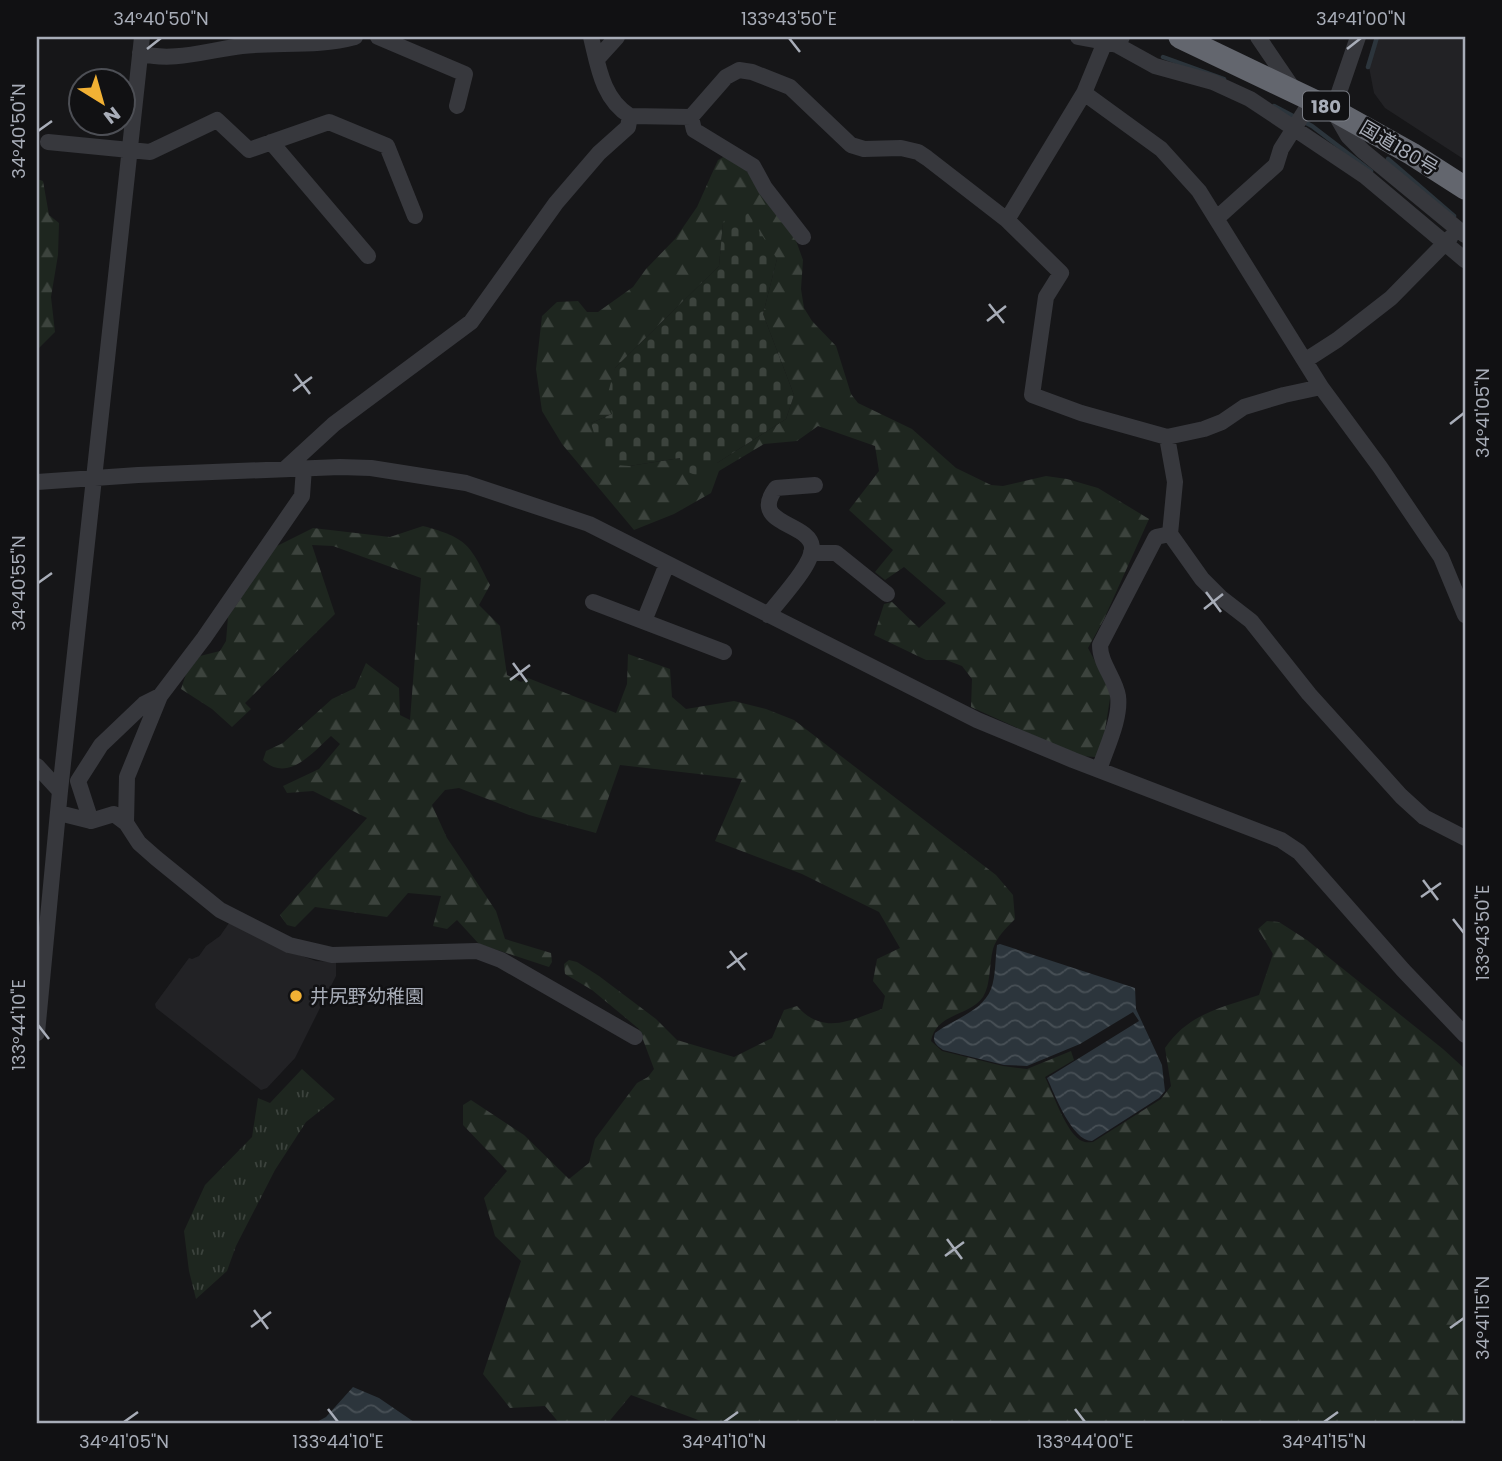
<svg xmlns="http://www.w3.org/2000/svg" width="1502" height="1461" viewBox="0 0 1502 1461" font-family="Poppins,'Noto Sans JP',sans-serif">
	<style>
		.built { fill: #222225 }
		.forest { fill: url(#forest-firs); fill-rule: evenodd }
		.cemetery { fill: url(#cemetery-stones) }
		.park { fill: url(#park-tufts) }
		.water { fill: url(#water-waves) }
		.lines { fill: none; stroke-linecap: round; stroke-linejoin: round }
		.stream { stroke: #2c353c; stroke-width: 4.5 }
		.minor { stroke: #37383d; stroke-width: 16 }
		.highway { stroke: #63666e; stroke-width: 23 }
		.ticks { fill: none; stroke: #a8adb8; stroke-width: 2.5 }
		.poi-dot { fill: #f2b134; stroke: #111113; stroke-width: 2.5 }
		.labels { text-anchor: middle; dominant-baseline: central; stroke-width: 5; stroke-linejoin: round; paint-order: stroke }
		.shield { fill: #111113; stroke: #7b7e86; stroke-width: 2 }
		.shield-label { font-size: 18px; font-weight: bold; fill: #a8adb8 }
		.street-label { font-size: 19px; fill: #a8adb8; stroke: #111113 }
		.poi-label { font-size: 19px; fill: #a8adb8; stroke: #111113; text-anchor: start }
		.neatline { fill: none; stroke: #a8adb8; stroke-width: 2.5 }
		.ticks-label { font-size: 18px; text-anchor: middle; fill: #a8adb8 }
	</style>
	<defs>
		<pattern id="forest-firs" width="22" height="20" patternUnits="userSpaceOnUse" patternTransform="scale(1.75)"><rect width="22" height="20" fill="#1e261f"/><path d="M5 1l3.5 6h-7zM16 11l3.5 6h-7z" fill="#3c433d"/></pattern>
		<pattern id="cemetery-stones" width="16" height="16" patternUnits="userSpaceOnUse" patternTransform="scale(1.75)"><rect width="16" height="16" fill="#1e261f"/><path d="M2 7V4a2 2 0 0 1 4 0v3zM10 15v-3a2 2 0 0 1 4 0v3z" fill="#3c433d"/></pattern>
		<pattern id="park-tufts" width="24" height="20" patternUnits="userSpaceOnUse" patternTransform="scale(1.75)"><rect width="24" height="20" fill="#1e261f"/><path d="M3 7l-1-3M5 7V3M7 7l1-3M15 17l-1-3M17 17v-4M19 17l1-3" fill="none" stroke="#3c433d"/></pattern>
		<pattern id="water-waves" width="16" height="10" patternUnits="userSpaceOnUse" patternTransform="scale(1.75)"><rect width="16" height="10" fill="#2c353c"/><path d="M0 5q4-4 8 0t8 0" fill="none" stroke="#485056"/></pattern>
	</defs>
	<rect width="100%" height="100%" fill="#161618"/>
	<!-- built -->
	<path class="built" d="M 1379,37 L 1465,37 L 1465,160 L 1385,108 L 1374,93 L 1369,67 Z
		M 229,923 L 291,952 L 316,961 L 336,962 L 336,976 L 295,1058 L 267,1088 L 261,1090 L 156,1008 L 155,1004 L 189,958 L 192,959 L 199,956 L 206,946 L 220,936 Z"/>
	<!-- forest -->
	<path class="forest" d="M 727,155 L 743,166 L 794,235 L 803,260 L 801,289 L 804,308 L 812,321 L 836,346 L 851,394 L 858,403 L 912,429 L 956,468 L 991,485 L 1003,486 L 1046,476 L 1067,479 L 1098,488 L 1149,519 L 1104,619 L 1088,648 L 1111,692 L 1103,743 L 1096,757 L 1079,756 L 971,707 L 972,679 L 962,666 L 946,660 L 926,660 L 874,635 L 884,604 L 892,602 L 919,628 L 946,603 L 904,567 L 885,580 L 875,572 L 893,550 L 849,510 L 879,471 L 875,446 L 818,426 L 797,441 L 764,444 L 719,471 L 711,493 L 674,514 L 634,530 L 562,444 L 542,411 L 536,369 L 542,316 L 557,302 L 578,301 L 587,312 L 598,312 L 633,287 L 646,269 L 675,239 L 697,207 L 718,160 ZM 723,223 L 777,259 L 763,314 L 794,395 L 786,419 L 717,463 L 681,458 L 629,466 L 591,423 L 612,414 L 615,368 L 719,266 Z
		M 37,179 L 43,181 L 49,215 L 59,223 L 58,255 L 51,297 L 55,332 L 37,350 Z
		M 423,526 C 468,538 470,545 490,585 L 479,605 L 500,626 L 507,675 L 521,682 L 528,678 L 616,713 L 627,684 L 628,654 L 670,669 L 672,697 L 686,709 L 734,701 L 766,709 L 794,720 L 996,875 L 1013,895 L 1015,919 C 1006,928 996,938 993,949 C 989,964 991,984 983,997 C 970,1016 936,1013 931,1041 L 942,1051 L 1003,1066 L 1027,1069 L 1071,1051 L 1074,1060 L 1045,1077 C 1052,1091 1067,1135 1082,1141 C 1086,1143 1089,1142 1093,1142 L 1161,1099 L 1171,1086 L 1165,1048 C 1189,1013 1221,1008 1259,995 L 1273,954 L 1258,929 L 1267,921 L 1279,922 L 1307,940 L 1443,1049 L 1465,1069 L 1465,1424 L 709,1424 L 631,1395 L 607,1424 L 560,1424 L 545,1406 L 510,1408 L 483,1374 L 521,1261 L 495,1236 L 484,1198 L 507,1171 L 463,1125 L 463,1105 L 471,1100 L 524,1135 L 569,1179 L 589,1163 L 595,1139 L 637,1083 L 648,1077 L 654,1069 L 639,1029 L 592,990 L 565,974 L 564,964 L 569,960 L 577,962 L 599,976 L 656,1019 L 677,1040 L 734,1057 L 772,1038 L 784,1010 L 797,1006 C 823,1036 851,1020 882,1009 L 885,996 L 873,981 L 877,959 L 900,948 L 879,912 L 802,874 L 715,841 L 742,779 L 620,765 L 596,833 L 529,815 L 459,788 L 445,790 L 432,805 L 447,838 L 496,911 L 505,939 L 551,953 L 552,962 L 549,967 L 479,944 L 457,920 L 447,929 L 433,926 L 441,896 L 408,893 L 387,917 L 315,907 L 295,927 L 287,925 L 280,915 L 367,818 L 313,791 L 287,793 L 283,786 L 319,769 L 340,744 L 331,736 C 314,751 288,784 263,760 L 266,751 L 283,743 L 332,699 L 355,688 L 366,663 L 399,688 L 400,715 L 410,720 L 421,578 L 333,546 L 312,545 L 335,614 L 245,703 L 251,709 L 232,727 L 212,709 L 181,689 L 186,674 L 200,656 L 220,651 L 226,641 L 228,617 L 275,547 L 313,528 L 390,537 Z"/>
	<!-- cemetery -->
	<path class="cemetery" d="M 744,207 L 777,259 L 763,314 L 794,395 L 786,419 L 717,463 L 705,479 L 683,470 L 680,458 L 629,466 L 603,464 L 591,423 L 612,414 L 608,393 L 615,368 L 719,266 L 723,222 Z"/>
	<!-- park -->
	<path class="park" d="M 302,1069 L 335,1099 L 306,1122 L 275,1170 L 236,1246 L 227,1271 L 196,1299 L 189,1271 L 184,1231 L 205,1185 L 252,1137 L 258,1098 L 270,1103 Z"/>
	<!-- water -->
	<path class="water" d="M 1000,944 L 1135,988 L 1136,1009 L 1162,1065 L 1165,1091 L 1159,1098 L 1092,1141 C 1072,1141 1055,1095 1047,1078 L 1139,1021 L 1133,1012 L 1080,1044 L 1027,1066 L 1004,1065 L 943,1050 C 936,1045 932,1042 935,1033 C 953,1019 982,1012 991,989 C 996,976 995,959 997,945 Z
		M 353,1387 L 379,1398 L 417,1424 L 313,1424 L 326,1417 Z"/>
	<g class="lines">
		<!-- stream -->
		<path class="stream" d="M 1163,57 L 1224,79
			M 1368,67 L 1377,37
			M 1274,106 L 1312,126 L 1371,171
			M 1388,159 L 1454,216"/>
		<!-- minor -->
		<path class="minor" d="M 378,37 L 465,74 L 457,106
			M 1078,37 L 1105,42
			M 1258,37 L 1294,90
			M 1358,37 L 1333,110 L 1348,136 L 1363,151 L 1465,235
			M 1117,45 L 1155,66 L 1213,82 L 1250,99 L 1365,176 L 1465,260
			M 140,53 C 172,63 208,50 242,46 C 279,42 318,47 355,37
			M 597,59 L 617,37
			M 1084,93 L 1161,149 L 1199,191 L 1321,387 L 1380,467 L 1441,557 L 1465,615
			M 630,116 L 691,117 L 726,77 L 739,70 L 752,72 L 790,87 L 851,145 L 864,149 L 901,148 L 918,152 L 927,158 L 1007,220 L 1061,273 L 1046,297 L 1032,395 L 1081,413 L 1167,437 L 1204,429 L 1222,422 L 1244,407 L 1284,395 L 1321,387
			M 691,117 L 694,130 L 753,166 L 765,188 L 803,237
			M 48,142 L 150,152 L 217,120 L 249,150 L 329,122 L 387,146 L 415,216
			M 271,142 L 368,256
			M 1217,218 L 1276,165 L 1281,149 L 1312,100
			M 1007,220 L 1084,93 L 1105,42 L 1117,45 L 1122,37
			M 1306,360 L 1337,340 L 1391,298 L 1450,238
			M 1167,437 L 1175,482 L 1170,534 L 1202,579 L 1220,597 L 1251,621 L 1309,694 L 1401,796 L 1424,817 L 1465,838
			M 285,469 L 334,424 L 471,322 L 556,203 L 599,153 L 628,127 L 630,116 C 602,99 598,65 591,37
			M 37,482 L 138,475 L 340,467 L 371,468 L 466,483 L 589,524 L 977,720 L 1073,760 L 1281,840 L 1299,852 L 1403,970 L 1465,1035
			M 811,553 L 836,553 L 887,594
			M 593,602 L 724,652
			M 768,615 C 779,600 813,565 812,547 C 810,522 748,525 776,488 L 815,485
			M 644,621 L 667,564
			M 37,766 L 60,791
			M 1099,770 C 1106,748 1121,719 1118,696 C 1115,678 1100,664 1100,645 L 1156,537 L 1170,534
			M 59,813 L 91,821 L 114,814 L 126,823 L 139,843 L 156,858 L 220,910 L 289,945 L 332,955 L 477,951 L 501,960 L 635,1037
			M 91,821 L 78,781 L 101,745 L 144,704 L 160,696 L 204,638 L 302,496 L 304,468
			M 126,823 L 127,777 L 160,696
			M 37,1033 L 60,791 L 142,37"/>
		<!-- highway -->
		<path class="highway" d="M 1180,37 L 1333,110 L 1412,154 L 1465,188"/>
	</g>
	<!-- ticks -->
	<path class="ticks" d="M 789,38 L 800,52M 147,49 L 161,38M 1347,49 L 1361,38M 38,131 L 52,121M 989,304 L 1004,323M 987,321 L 1006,306M 295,374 L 310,394M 293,391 L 312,377M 1450,424 L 1464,413M 38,583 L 52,573M 1206,592 L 1221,612M 1204,609 L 1223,594M 513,663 L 527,682M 510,680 L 530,665M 1423,880 L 1438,900M 1421,897 L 1441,883M 1453,919 L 1464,933M 730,951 L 745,970M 727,968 L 747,953M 38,1025 L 49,1039M 947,1239 L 962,1259M 945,1256 L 964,1242M 254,1310 L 268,1329M 251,1327 L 271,1312M 1450,1328 L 1464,1318M 328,1409 L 338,1422M 1075,1409 L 1085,1422M 124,1422 L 138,1412M 724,1422 L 738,1412M 1324,1422 L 1338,1412"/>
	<!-- markers -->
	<circle class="poi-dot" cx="296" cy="996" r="7"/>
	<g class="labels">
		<!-- shield labels -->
		<rect class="shield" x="1303" y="91.5" width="46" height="29" rx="5"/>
		<g class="shield-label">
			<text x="1326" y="106">180</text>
		</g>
		<!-- street labels -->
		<g class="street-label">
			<text transform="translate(1399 148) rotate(31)">国道180号</text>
		</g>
		<!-- poi labels -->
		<g class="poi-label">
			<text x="310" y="996">井尻野幼稚園</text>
		</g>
	</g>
	<!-- border -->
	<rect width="1502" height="1461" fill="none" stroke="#111113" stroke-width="77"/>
	<!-- north arrow -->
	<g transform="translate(102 102) rotate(143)"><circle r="33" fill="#111113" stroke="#4d4f55" stroke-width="2"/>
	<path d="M0-5L12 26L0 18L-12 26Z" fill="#f2b134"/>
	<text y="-10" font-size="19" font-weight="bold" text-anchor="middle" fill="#a8adb8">N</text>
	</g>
	<rect x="38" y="38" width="1426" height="1384" class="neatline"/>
	<g class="ticks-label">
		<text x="161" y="25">34°40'50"N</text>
		<text x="789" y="25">133°43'50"E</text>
		<text x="1361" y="25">34°41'00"N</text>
		<text transform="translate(19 131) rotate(-90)" y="6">34°40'50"N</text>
		<text transform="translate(1483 413) rotate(-90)" y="6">34°41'05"N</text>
		<text transform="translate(19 583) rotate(-90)" y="6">34°40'55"N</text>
		<text transform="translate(1483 933) rotate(-90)" y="6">133°43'50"E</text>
		<text transform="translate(19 1025) rotate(-90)" y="6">133°44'10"E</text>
		<text transform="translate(1483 1318) rotate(-90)" y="6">34°41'15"N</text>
		<text x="124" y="1448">34°41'05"N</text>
		<text x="338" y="1448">133°44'10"E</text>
		<text x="724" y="1448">34°41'10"N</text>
		<text x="1085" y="1448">133°44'00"E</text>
		<text x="1324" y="1448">34°41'15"N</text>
	</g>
</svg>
